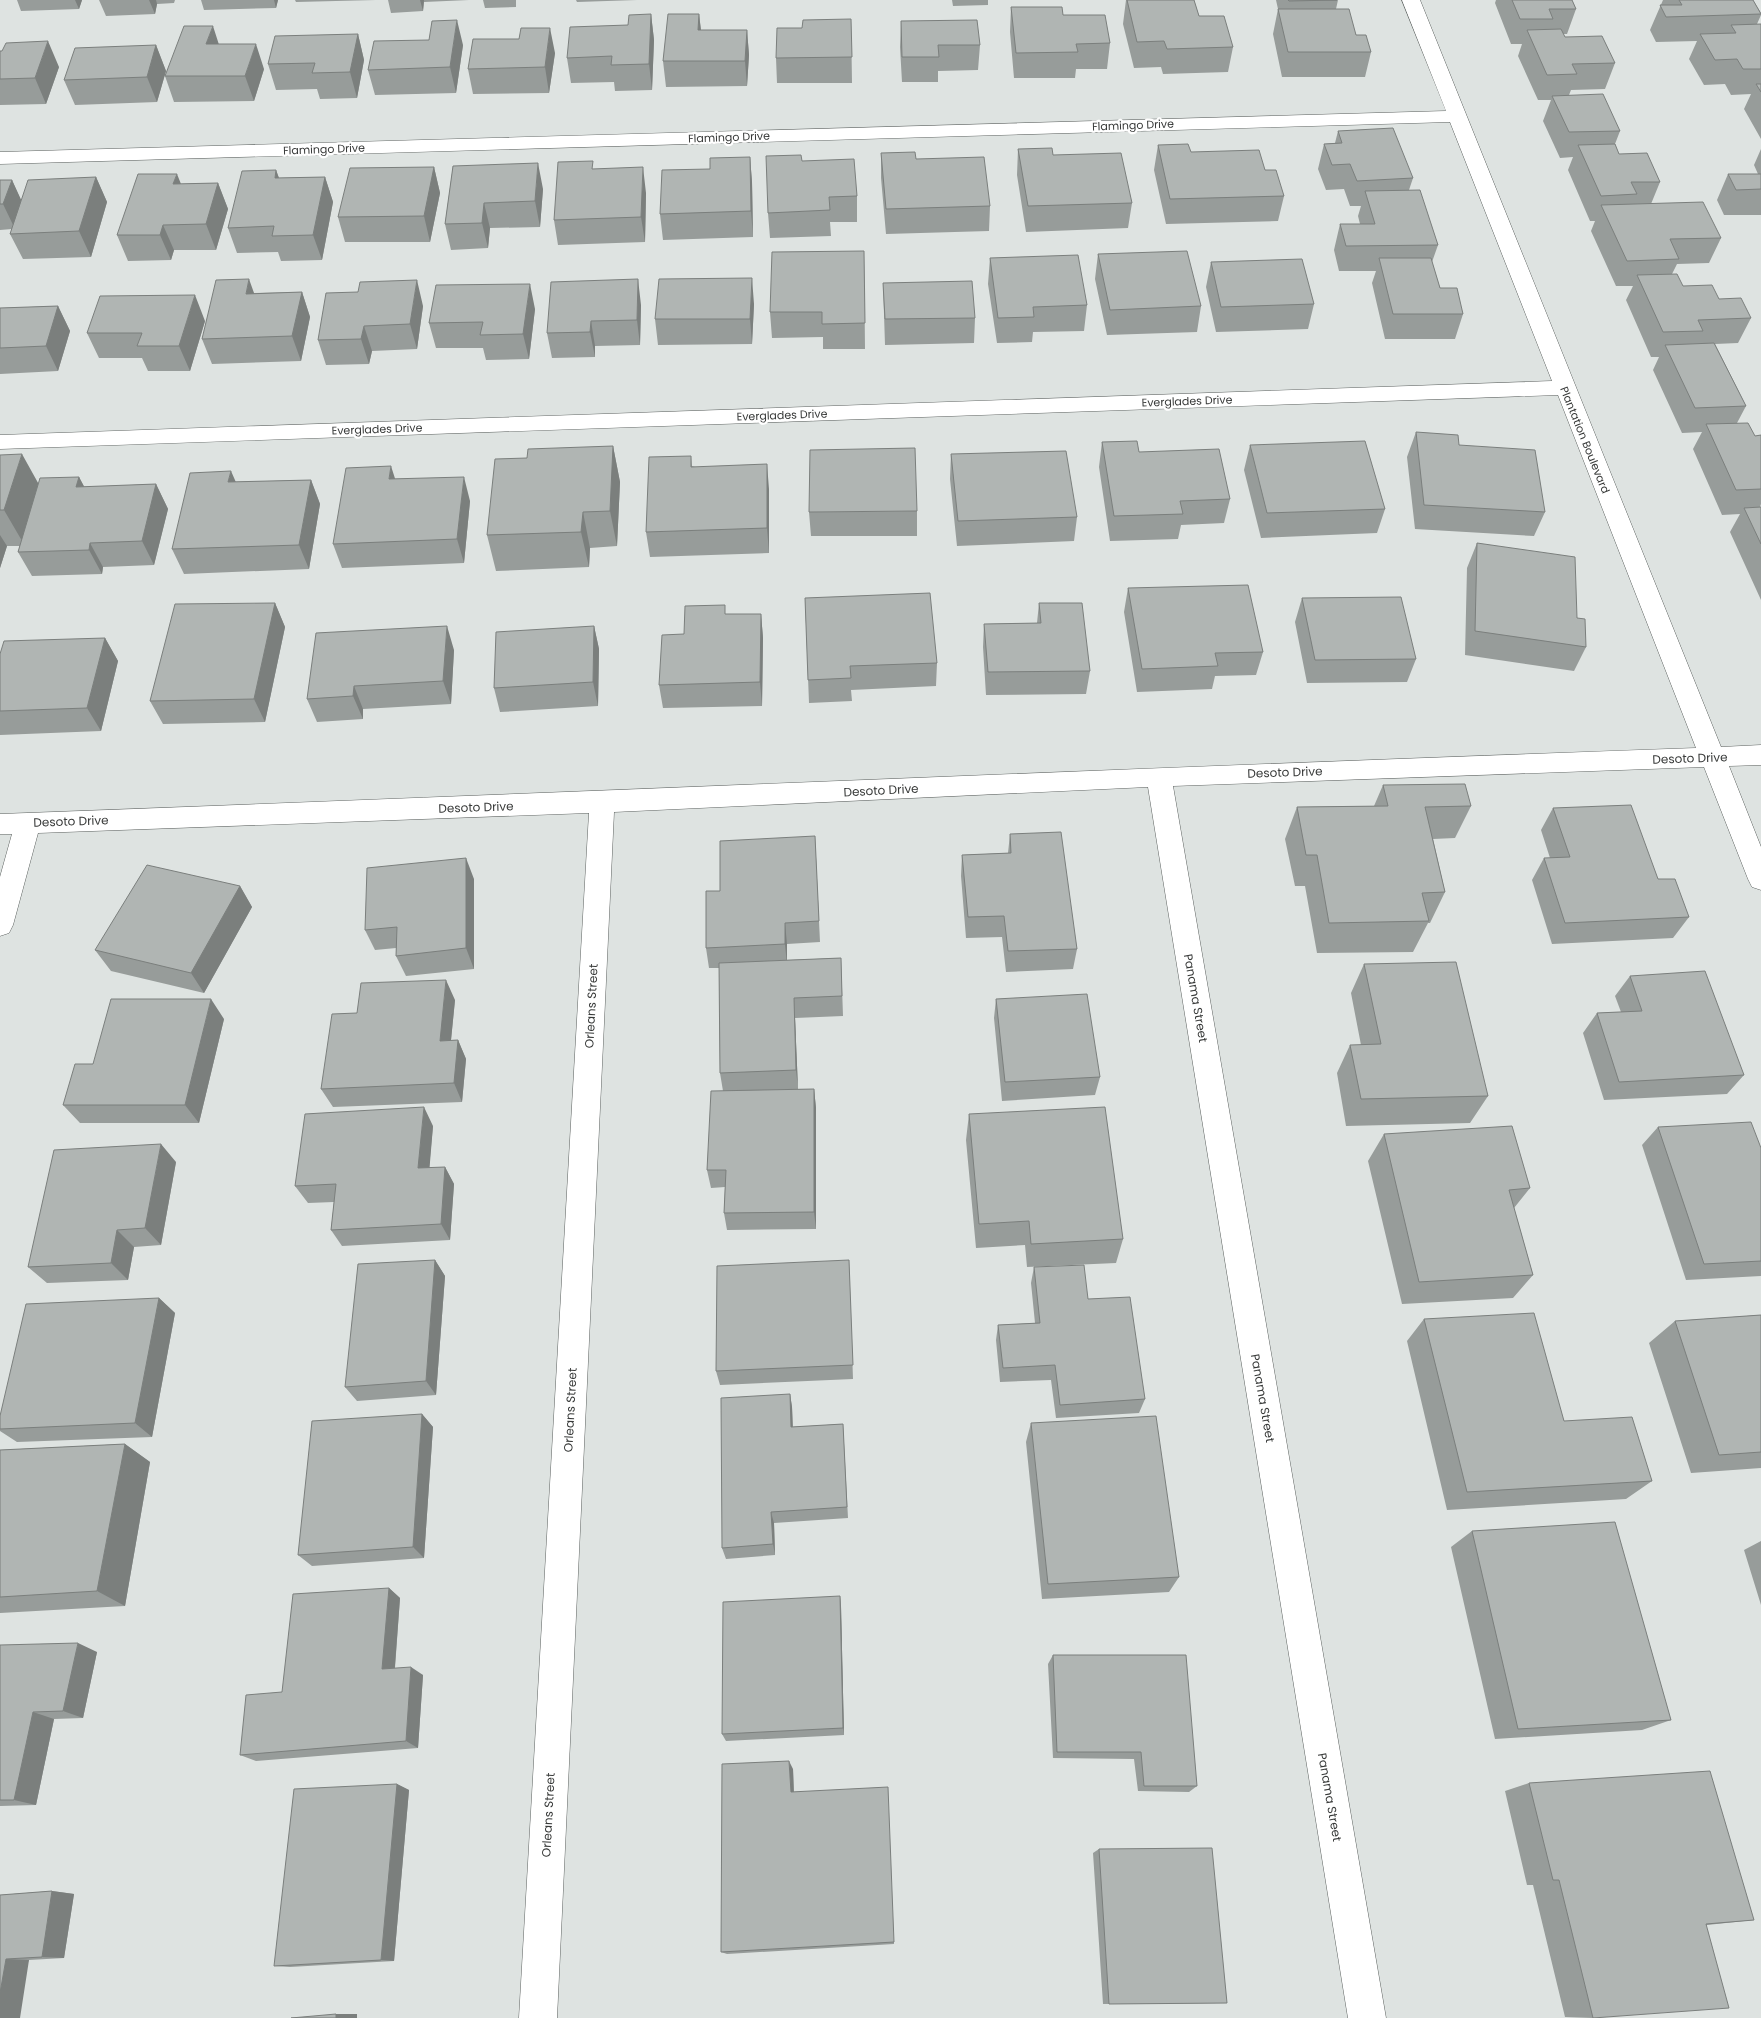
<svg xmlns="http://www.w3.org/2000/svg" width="1761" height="2018" viewBox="0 0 1761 2018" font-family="Poppins,sans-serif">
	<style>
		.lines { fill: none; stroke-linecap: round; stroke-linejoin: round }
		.street-casing { stroke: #5d6260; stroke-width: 1 }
		.street { fill: #fff; fill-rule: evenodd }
		.wall { fill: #979c9a }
		.shaded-wall { fill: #7b7f7d }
		.building { fill: #b0b5b3; stroke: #7b7f7d }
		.labels { text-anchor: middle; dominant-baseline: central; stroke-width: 4.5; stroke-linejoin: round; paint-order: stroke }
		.far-street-label { font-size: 11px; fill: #373938; stroke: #fff }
		.street-label { font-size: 12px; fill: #373938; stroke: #fff }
	</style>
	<rect width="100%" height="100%" fill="#dee3e1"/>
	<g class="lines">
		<defs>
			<path id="street" d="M 1402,0 L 1420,0 L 1721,747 L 1761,745 L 1761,765 L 1729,766 L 1761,847 L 1761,890 L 1752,887 L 1748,879 L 1704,767 L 1173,786 L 1386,2018 L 1348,2018 L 1148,787 L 614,812 L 557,2018 L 519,2018 L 589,813 L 38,833 L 13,925 L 9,933 L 0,936 L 0,877 L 12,834 L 0,834 L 0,814 C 565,793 1131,768 1696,748 L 1558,395 L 0,449 L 0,435 L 1552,381 L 1450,122 L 0,164 L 0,152 L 1446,111 Z"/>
		</defs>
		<!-- street casing -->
		<use href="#street" class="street-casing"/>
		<!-- street -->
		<use href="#street" class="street"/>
	</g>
	<!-- wall -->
	<path class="wall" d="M 17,0 L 82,0 L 79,9 L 21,11 Z
		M 99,0 L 175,0 L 174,3 L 157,4 L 155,14 L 106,16 Z
		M 201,0 L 278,0 L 276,8 L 204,10 Z
		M 295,0 L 376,0 L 296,2 Z
		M 388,0 L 469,0 L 424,2 L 423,11 L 391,13 Z
		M 483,0 L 516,0 L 516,7 L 485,8 Z
		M 576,0 L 637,0 L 577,2 Z
		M 952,0 L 988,0 L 988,5 L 953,6 Z
		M 1126,0 L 1194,0 L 1199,16 L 1233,47 L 1228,72 L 1163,74 L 1161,67 L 1134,68 L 1123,24 Z
		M 1276,0 L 1338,0 L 1336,9 L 1356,35 L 1371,52 L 1365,77 L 1282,77 L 1273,34 L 1278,9 Z
		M 1496,0 L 1572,0 L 1576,9 L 1567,34 L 1563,34 L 1565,37 L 1615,63 L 1605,89 L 1571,90 L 1569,95 L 1620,131 L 1615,144 L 1619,154 L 1660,182 L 1651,204 L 1721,238 L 1709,263 L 1677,264 L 1672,274 L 1683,286 L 1719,299 L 1751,318 L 1738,343 L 1715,344 L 1746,406 L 1737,423 L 1755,436 L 1761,435 L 1761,504 L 1760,507 L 1761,507 L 1761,600 L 1730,532 L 1740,514 L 1722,515 L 1693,449 L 1702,432 L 1682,433 L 1653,370 L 1659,357 L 1651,357 L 1626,300 L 1633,286 L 1616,286 L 1591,231 L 1595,221 L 1590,221 L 1568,170 L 1573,157 L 1560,158 L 1543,121 L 1551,100 L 1538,100 L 1518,56 L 1522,44 L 1511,44 L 1495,3 Z
		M 1663,0 L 1753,0 L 1761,13 L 1761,15 L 1757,24 L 1761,24 L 1761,139 L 1744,109 L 1751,94 L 1731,95 L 1725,84 L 1704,85 L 1689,59 L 1697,41 L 1656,42 L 1650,30 Z
		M 1011,7 L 1063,15 L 1110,43 L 1107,69 L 1076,69 L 1075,78 L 1014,78 L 1010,32 Z
		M 651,14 L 654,40 L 652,90 L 615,91 L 614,82 L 571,83 L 567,58 L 628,25 Z
		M 699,14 L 701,30 L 747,30 L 749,55 L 747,86 L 666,87 L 663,61 Z
		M 851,19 L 852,83 L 777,83 L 776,58 L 802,28 Z
		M 901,21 L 980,45 L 978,70 L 938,71 L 938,82 L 902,82 L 900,47 Z
		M 358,34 L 364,60 L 357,98 L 320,99 L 317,89 L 276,90 L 268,64 Z
		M 156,45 L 166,71 L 157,102 L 75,105 L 64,80 Z
		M 463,45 L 456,93 L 375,95 L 368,70 Z
		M 0,51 L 59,67 L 46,104 L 0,105 Z
		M 555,53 L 549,93 L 473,94 L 468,69 Z
		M 264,69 L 254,101 L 174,102 L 165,76 Z
		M 1338,131 L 1413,178 L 1409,190 L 1438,245 L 1432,262 L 1440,288 L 1463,314 L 1455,339 L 1385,339 L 1372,283 L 1376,271 L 1339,271 L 1334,250 L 1340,224 L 1360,224 L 1358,216 L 1361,206 L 1350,206 L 1344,189 L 1326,190 L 1318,169 L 1324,144 L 1335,143 Z
		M 1158,145 L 1191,152 L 1265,170 L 1284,196 L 1278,221 L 1166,224 L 1154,170 Z
		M 1018,149 L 1053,155 L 1132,203 L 1128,228 L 1026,232 L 1017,175 Z
		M 1761,149 L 1761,215 L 1724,215 L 1717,200 L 1728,174 L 1758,174 L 1754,165 Z
		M 881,153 L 916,159 L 990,206 L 989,231 L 886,234 L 881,178 Z
		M 750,157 L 752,182 L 753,237 L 663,240 L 660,214 Z
		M 802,161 L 857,196 L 857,222 L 830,222 L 831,236 L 770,238 L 768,213 Z
		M 453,166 L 543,189 L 540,227 L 490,228 L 488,248 L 451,250 L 445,224 Z
		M 434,167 L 440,193 L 430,242 L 345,242 L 338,217 Z
		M 594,169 L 646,193 L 645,242 L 558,245 L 554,220 Z
		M 276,170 L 279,178 L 325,177 L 333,202 L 322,260 L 281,261 L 278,252 L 237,253 L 228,228 Z
		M 96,177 L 107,202 L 91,257 L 23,259 L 10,234 L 12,229 L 0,230 L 0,180 L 12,180 L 21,201 Z
		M 218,183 L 228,209 L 216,250 L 174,250 L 171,260 L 128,261 L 117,235 L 181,184 Z
		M 864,251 L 865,349 L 823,349 L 823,337 L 772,338 L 770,312 Z
		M 1098,254 L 1201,306 L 1197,332 L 1107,335 L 1095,279 Z
		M 990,258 L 1087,305 L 1084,331 L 1033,332 L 1032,342 L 997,343 L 988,284 Z
		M 1211,262 L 1314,304 L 1308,329 L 1216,332 L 1206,287 Z
		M 883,283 L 975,318 L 974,343 L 885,345 Z
		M 302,292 L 310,317 L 301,361 L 212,364 L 202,339 L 254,293 Z
		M 754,304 L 752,344 L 658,345 L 655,319 Z
		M 641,305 L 640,345 L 595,346 L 595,357 L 552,358 L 547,333 Z
		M 58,306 L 70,331 L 58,371 L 0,374 L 0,308 Z
		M 423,306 L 417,349 L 372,351 L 369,364 L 326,365 L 318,340 Z
		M 535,309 L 529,359 L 486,360 L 483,348 L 436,348 L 429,323 Z
		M 205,321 L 190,371 L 148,371 L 142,358 L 99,358 L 87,333 Z
		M 1416,432 L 1459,445 L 1545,512 L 1534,536 L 1415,529 L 1407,457 Z
		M 1102,442 L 1139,452 L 1230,499 L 1224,523 L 1181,525 L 1178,539 L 1110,541 L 1099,467 Z
		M 1250,445 L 1385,509 L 1377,533 L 1261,538 L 1244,470 Z
		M 613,446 L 620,482 L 617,546 L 590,548 L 589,567 L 496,571 L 487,535 L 527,458 Z
		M 951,454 L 1077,517 L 1074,541 L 957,546 L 950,479 Z
		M 0,455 L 38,484 L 79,477 L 84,487 L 156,484 L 168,509 L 154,565 L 103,567 L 102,574 L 32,576 L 18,552 L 20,546 L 7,546 L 0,568 Z
		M 691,456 L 692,466 L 769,489 L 769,553 L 650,557 L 646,532 Z
		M 395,479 L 470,501 L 464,563 L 342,568 L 333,544 Z
		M 311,480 L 320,504 L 309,569 L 184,574 L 172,549 L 236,482 Z
		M 917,511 L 917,536 L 811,536 L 809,512 Z
		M 1477,543 L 1577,618 L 1586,647 L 1574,671 L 1465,655 L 1467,568 Z
		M 1128,588 L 1263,652 L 1256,675 L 1215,676 L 1212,689 L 1137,692 L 1124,612 Z
		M 805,598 L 937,663 L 936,686 L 851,690 L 852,701 L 809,703 Z
		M 1302,598 L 1416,659 L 1407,682 L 1307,683 L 1295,622 Z
		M 275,603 L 285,627 L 265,722 L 163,724 L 150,701 Z
		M 1039,603 L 1090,671 L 1086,694 L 986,695 L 983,647 L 984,624 L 1037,623 Z
		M 726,614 L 761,614 L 763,638 L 762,706 L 663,708 L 659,685 L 684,634 Z
		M 594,626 L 599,649 L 598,706 L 500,712 L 494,688 Z
		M 105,638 L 118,661 L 101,731 L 0,735 L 0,654 Z
		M 454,650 L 451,704 L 363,709 L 363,719 L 317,722 L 307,699 Z
		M 1383,785 L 1471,806 L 1455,838 L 1433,839 L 1445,892 L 1430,923 L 1428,923 L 1413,952 L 1317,953 L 1305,886 L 1295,886 L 1285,839 L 1297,807 L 1374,806 Z
		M 1553,808 L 1658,879 L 1689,917 L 1673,938 L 1552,944 L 1532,880 L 1544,858 L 1550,858 L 1541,830 Z
		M 1010,834 L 1077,949 L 1073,969 L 1006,972 L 1002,937 L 966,938 L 961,876 L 962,855 L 1008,853 Z
		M 815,836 L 820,942 L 787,944 L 787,960 L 841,958 L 843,1016 L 795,1018 L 798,1089 L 814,1089 L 816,1108 L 816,1229 L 727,1230 L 724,1213 L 725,1187 L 711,1188 L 707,1170 L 723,1091 L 720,1073 L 719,968 L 709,968 L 706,948 L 720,891 Z
		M 474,879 L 474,969 L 406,976 L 396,956 L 396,948 L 375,950 L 365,930 Z
		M 240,886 L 252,907 L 204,993 L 111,971 L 95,950 Z
		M 1364,964 L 1488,1096 L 1470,1123 L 1346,1126 L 1337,1073 L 1350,1045 L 1361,1045 L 1351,993 Z
		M 1630,976 L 1744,1075 L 1727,1094 L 1604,1100 L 1583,1033 L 1597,1013 L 1621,1012 L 1615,996 Z
		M 996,999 L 1100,1077 L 1095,1095 L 1002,1101 L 994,1018 Z
		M 455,1000 L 451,1040 L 458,1040 L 466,1059 L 462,1102 L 333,1107 L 321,1089 L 357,1013 Z
		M 224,1019 L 199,1123 L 80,1123 L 63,1105 L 93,1064 Z
		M 969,1114 L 1123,1239 L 1116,1263 L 1027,1267 L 1025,1245 L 976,1248 L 966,1140 Z
		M 433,1126 L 429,1168 L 445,1167 L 454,1184 L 450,1240 L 342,1246 L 331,1230 L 334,1202 L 308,1203 L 295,1186 Z
		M 1658,1127 L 1761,1148 L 1761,1276 L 1686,1280 L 1642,1145 Z
		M 1384,1134 L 1530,1188 L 1514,1208 L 1533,1275 L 1513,1298 L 1402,1304 L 1368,1161 Z
		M 176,1162 L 161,1245 L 134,1247 L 128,1280 L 47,1283 L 28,1267 Z
		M 435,1260 L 445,1276 L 436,1395 L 357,1401 L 345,1387 Z
		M 849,1260 L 853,1379 L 720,1385 L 716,1371 Z
		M 1034,1267 L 1088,1299 L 1145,1399 L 1139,1413 L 1056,1418 L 1051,1380 L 1000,1382 L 996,1340 L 998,1325 L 1035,1323 L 1031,1283 Z
		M 159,1298 L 175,1313 L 152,1437 L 17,1442 L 0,1431 L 0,1429 Z
		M 1761,1315 L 1761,1468 L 1691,1473 L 1649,1343 L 1675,1321 Z
		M 1424,1319 L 1564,1421 L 1652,1481 L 1626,1499 L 1447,1510 L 1407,1341 Z
		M 790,1394 L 792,1407 L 793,1427 L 843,1424 L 848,1518 L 774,1523 L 775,1555 L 726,1559 L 722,1548 Z
		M 422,1414 L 433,1427 L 424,1558 L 312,1566 L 298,1555 Z
		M 1031,1423 L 1179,1577 L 1169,1592 L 1042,1599 L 1026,1442 Z
		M 125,1444 L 150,1462 L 125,1606 L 0,1613 L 0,1450 Z
		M 1472,1531 L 1671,1720 L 1642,1730 L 1495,1739 L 1451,1547 Z
		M 1761,1541 L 1761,1605 L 1744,1550 Z
		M 389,1588 L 400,1598 L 395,1668 L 423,1675 L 418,1748 L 256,1761 L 240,1755 L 282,1692 Z
		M 840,1596 L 841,1606 L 844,1735 L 726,1741 L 722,1734 Z
		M 0,1645 L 97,1652 L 83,1718 L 54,1719 L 36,1805 L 0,1806 Z
		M 1053,1655 L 1197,1786 L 1189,1792 L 1138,1791 L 1134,1759 L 1053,1758 L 1048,1664 Z
		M 793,1769 L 794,1792 L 894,1942 L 894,1944 L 727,1954 L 721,1952 Z
		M 1529,1783 L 1754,1920 L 1707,1925 L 1593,2018 L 1565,2017 L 1533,1885 L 1527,1885 L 1505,1791 Z
		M 397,1784 L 409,1790 L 394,1961 L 290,1967 L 274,1966 Z
		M 1099,1849 L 1227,2003 L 1103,2004 L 1093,1853 Z
		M 52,1891 L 74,1894 L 64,1958 L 29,1960 L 0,2018 L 0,1895 Z"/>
	<!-- shaded-wall -->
	<path class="shaded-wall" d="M 75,0 L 82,0 L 79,9 Z
		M 149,0 L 156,0 L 157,4 L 155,14 Z
		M 274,0 L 278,0 L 276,8 Z
		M 420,0 L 424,0 L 423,11 Z
		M 651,14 L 654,40 L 652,90 L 649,64 Z
		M 699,14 L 702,40 L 698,30 Z
		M 457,20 L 463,45 L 456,93 L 450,67 Z
		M 213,26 L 221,51 L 206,44 Z
		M 550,28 L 555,53 L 549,93 L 545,67 Z
		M 747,30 L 749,55 L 747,86 L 745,61 Z
		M 358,34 L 364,60 L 357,98 L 350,72 Z
		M 48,41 L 59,67 L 46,104 L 35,78 Z
		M 256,44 L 264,69 L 254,101 L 245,76 Z
		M 156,45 L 166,71 L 157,102 L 147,77 Z
		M 750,157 L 752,182 L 753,237 L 751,211 Z
		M 538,163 L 543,189 L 540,227 L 535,201 Z
		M 434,167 L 440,193 L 430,242 L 424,216 Z
		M 643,167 L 646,193 L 645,242 L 641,217 Z
		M 276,170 L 285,195 L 275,178 Z
		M 177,174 L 187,199 L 173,184 Z
		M 96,177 L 107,202 L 91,257 L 79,231 Z
		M 325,177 L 333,202 L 322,260 L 313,235 Z
		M 12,180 L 24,206 L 15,229 L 3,204 Z
		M 218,183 L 228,209 L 216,250 L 206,224 Z
		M 484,203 L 490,228 L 488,248 L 482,223 Z
		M 163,225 L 174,250 L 171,260 L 160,235 Z
		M 752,278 L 754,304 L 752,344 L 750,319 Z
		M 249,279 L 258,304 L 246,294 Z
		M 638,279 L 641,305 L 640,345 L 637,320 Z
		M 417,280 L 423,306 L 417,349 L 410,324 Z
		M 530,284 L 535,309 L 529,359 L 523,334 Z
		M 302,292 L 310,317 L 301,361 L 292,336 Z
		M 195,295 L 205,321 L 190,371 L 179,346 Z
		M 58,306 L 70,331 L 58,371 L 46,346 Z
		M 591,321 L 595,346 L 595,357 L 590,332 Z
		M 364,326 L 372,351 L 369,364 L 361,339 Z
		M 613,446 L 620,482 L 617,546 L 610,511 Z
		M 22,454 L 42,490 L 25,546 L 4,510 Z
		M 767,464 L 769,489 L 769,553 L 767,528 Z
		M 391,466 L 399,491 L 389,479 Z
		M 231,471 L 242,496 L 228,482 Z
		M 79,477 L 92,501 L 76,487 Z
		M 464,477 L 470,501 L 464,563 L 457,539 Z
		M 311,480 L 320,504 L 309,569 L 299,545 Z
		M 156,484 L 168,509 L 154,565 L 142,541 Z
		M 583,512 L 590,548 L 589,567 L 581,532 Z
		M 0,535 L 7,546 L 0,568 Z
		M 90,543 L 103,567 L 102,574 L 89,550 Z
		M 275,603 L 285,627 L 265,722 L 254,699 Z
		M 761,614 L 763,638 L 762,706 L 760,682 Z
		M 447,626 L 454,650 L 451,704 L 443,681 Z
		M 594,626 L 599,649 L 598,706 L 593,682 Z
		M 105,638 L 118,661 L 101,731 L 87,708 Z
		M 354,686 L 363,709 L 363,719 L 353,696 Z
		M 466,858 L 474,879 L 474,969 L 466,948 Z
		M 240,886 L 252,907 L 204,993 L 191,973 Z
		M 785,923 L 787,944 L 787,965 L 785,944 Z
		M 446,980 L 455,1000 L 449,1060 L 440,1041 Z
		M 794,998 L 795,1018 L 798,1089 L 796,1070 Z
		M 211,999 L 224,1019 L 199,1123 L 185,1105 Z
		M 458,1040 L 466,1059 L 462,1102 L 454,1083 Z
		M 814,1089 L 816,1108 L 816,1229 L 814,1212 Z
		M 424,1107 L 433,1126 L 428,1186 L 418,1168 Z
		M 161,1144 L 176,1162 L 161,1245 L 145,1228 Z
		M 445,1167 L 454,1184 L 450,1240 L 441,1224 Z
		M 117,1230 L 134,1247 L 128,1280 L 111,1263 Z
		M 435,1260 L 445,1276 L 436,1395 L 426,1381 Z
		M 159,1298 L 175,1313 L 152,1437 L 135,1423 Z
		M 790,1394 L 792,1407 L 793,1440 L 791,1427 Z
		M 422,1414 L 433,1427 L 424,1558 L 413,1547 Z
		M 125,1444 L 150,1462 L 125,1606 L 97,1591 Z
		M 771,1512 L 774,1523 L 775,1555 L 773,1544 Z
		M 389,1588 L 400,1598 L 394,1678 L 382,1669 Z
		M 840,1596 L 841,1606 L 844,1735 L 843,1728 Z
		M 78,1643 L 97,1652 L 83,1718 L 63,1711 Z
		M 411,1667 L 423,1675 L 418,1748 L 406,1741 Z
		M 33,1712 L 54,1719 L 36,1805 L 14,1800 Z
		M 789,1761 L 793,1769 L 794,1800 L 791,1792 Z
		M 397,1784 L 409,1790 L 394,1961 L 381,1960 Z
		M 52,1891 L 74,1894 L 64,1958 L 42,1957 Z
		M 6,1959 L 29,1960 L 20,2018 L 0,2018 L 0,1993 Z
		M 336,2014 L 357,2014 L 357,2018 L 336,2018 Z"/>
	<!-- building -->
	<path class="building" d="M 1127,0 L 1194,0 L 1199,16 L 1224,16 L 1233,47 L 1167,49 L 1164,41 L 1137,42 Z
		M 1288,0 L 1337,0 L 1289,1 Z
		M 1512,0 L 1572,0 L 1576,9 L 1549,9 L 1553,19 L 1520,19 Z
		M 1679,0 L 1753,0 L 1761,14 L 1666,17 L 1660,5 L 1682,5 Z
		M 1011,7 L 1062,7 L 1063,15 L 1105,15 L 1110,43 L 1076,44 L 1078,52 L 1016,53 Z
		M 1278,9 L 1349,9 L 1356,35 L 1366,35 L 1371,52 L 1288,52 Z
		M 651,14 L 649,64 L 611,65 L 612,56 L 567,58 L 570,27 L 628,25 L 629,15 Z
		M 668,14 L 699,14 L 698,30 L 747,30 L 745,61 L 663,61 Z
		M 851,19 L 852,57 L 776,58 L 777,28 L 802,28 L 803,20 Z
		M 457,20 L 450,67 L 368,70 L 374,41 L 429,40 L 432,21 Z
		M 977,20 L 980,45 L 938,45 L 939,57 L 902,57 L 901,21 Z
		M 1761,24 L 1761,69 L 1743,69 L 1737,59 L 1715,60 L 1700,34 L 1736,33 L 1731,25 Z
		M 184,26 L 213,26 L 206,44 L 256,44 L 245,76 L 165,76 Z
		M 521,28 L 550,28 L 545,67 L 468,69 L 473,39 L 519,39 Z
		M 1561,29 L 1565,37 L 1602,36 L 1615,63 L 1572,64 L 1577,74 L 1547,75 L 1527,30 Z
		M 358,34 L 350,72 L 312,73 L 315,63 L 268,64 L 275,36 Z
		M 48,41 L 35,78 L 0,79 L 0,51 L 2,51 L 6,43 Z
		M 156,45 L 147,77 L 64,80 L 75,48 Z
		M 1756,84 L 1761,84 L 1761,92 Z
		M 1603,94 L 1620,131 L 1569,132 L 1552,96 Z
		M 1393,128 L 1413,178 L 1357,181 L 1350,164 L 1332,165 L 1324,144 L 1342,143 L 1338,131 Z
		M 1188,144 L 1191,152 L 1259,150 L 1265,170 L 1276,170 L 1284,196 L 1170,199 L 1158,145 Z
		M 1615,144 L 1619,154 L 1647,153 L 1660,182 L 1631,182 L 1637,194 L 1601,196 L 1578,145 Z
		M 1052,148 L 1053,155 L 1121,153 L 1132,203 L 1028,206 L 1018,149 Z
		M 915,152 L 916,159 L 984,157 L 990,206 L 886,209 L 881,153 Z
		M 801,155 L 802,161 L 854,159 L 857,196 L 829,197 L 830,210 L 768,213 L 766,156 Z
		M 750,157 L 751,211 L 660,214 L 662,170 L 710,169 L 710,158 Z
		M 593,161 L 592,169 L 643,167 L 641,217 L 554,220 L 558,162 Z
		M 538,163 L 535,201 L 484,203 L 482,223 L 445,224 L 453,166 Z
		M 434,167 L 424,216 L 338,217 L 350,168 Z
		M 276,170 L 275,178 L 325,177 L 313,235 L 272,236 L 274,226 L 228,228 L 242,171 Z
		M 138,174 L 177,174 L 173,184 L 218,183 L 206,224 L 163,225 L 160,235 L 117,235 Z
		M 1728,174 L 1761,174 L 1761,189 L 1736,190 Z
		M 96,177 L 79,231 L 10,234 L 28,180 Z
		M 0,180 L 12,180 L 3,204 L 0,204 Z
		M 1420,190 L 1438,245 L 1346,246 L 1340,224 L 1375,224 L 1365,191 Z
		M 1703,202 L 1721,238 L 1670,239 L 1679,259 L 1627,261 L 1601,205 Z
		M 864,251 L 865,323 L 822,324 L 822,312 L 770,312 L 772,252 Z
		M 1187,251 L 1201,306 L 1110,310 L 1098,254 Z
		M 1078,255 L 1087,305 L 1033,307 L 1034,317 L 998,318 L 990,258 Z
		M 1379,258 L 1431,258 L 1440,288 L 1457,288 L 1463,314 L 1393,314 Z
		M 1302,259 L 1314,304 L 1221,307 L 1211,262 Z
		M 1677,274 L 1683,286 L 1712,285 L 1719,299 L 1741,298 L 1751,318 L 1698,320 L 1703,331 L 1663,332 L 1637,275 Z
		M 752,278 L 750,319 L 655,319 L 659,279 Z
		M 249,279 L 246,294 L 302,292 L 292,336 L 202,339 L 216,280 Z
		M 638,279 L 637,320 L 591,321 L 590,332 L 547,333 L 551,282 Z
		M 417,280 L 410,324 L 364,326 L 361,339 L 318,340 L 326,293 L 358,292 L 360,282 Z
		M 972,281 L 975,318 L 885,319 L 883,283 Z
		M 530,284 L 523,334 L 480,335 L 483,322 L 429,323 L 436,285 Z
		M 195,295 L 179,346 L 137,346 L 142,333 L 87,333 L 100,296 Z
		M 58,306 L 46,346 L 0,348 L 0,308 Z
		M 1714,343 L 1746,406 L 1695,408 L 1665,345 Z
		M 1748,423 L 1755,436 L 1761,435 L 1761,489 L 1736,490 L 1706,424 Z
		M 1416,432 L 1458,435 L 1459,445 L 1535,450 L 1545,512 L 1424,505 Z
		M 1137,441 L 1139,452 L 1219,449 L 1230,499 L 1180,501 L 1183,514 L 1114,516 L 1102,442 Z
		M 1365,441 L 1385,509 L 1267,513 L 1250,445 Z
		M 613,446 L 610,511 L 583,512 L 581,532 L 487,535 L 495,459 L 527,458 L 528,449 Z
		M 915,448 L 917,511 L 809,512 L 810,450 Z
		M 1066,451 L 1077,517 L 958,521 L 951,454 Z
		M 22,454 L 4,510 L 0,510 L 0,455 Z
		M 691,456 L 691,467 L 767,464 L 767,528 L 646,532 L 649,457 Z
		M 391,466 L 389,479 L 464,477 L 457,539 L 333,544 L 346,468 Z
		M 231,471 L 228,482 L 311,480 L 299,545 L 172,549 L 190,473 Z
		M 79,477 L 76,487 L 156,484 L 142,541 L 90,543 L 89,550 L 18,552 L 40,478 Z
		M 1761,507 L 1761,544 L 1744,508 Z
		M 1477,543 L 1575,557 L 1577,618 L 1585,619 L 1586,647 L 1475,631 Z
		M 1248,585 L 1263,652 L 1215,653 L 1218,666 L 1142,669 L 1128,588 Z
		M 930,593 L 937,663 L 850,666 L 851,678 L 808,680 L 805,598 Z
		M 1401,597 L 1416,659 L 1315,660 L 1302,598 Z
		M 275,603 L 254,699 L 150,701 L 175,604 Z
		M 1039,603 L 1082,603 L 1090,671 L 988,672 L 984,624 L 1041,623 Z
		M 725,605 L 725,614 L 761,614 L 760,682 L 659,685 L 662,635 L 684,634 L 685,606 Z
		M 447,626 L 443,681 L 354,686 L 353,696 L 307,699 L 316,633 Z
		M 594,626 L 593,682 L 494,688 L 496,632 Z
		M 105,638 L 87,708 L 0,711 L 0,654 L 4,641 Z
		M 1465,784 L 1471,806 L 1425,807 L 1445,892 L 1422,893 L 1429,921 L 1329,923 L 1317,855 L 1306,855 L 1297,807 L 1388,806 L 1383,785 Z
		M 1631,805 L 1658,879 L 1675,879 L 1689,917 L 1565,923 L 1544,858 L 1570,857 L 1553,808 Z
		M 1061,832 L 1077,949 L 1008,951 L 1004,916 L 968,917 L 962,855 L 1011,853 L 1010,834 Z
		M 815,836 L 819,921 L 785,923 L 785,944 L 706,948 L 706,891 L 720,891 L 720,841 Z
		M 466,858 L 466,948 L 396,956 L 397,927 L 365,930 L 367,868 Z
		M 147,865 L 240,886 L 191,973 L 95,950 Z
		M 841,958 L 842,996 L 794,998 L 796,1070 L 720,1073 L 719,963 Z
		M 1456,962 L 1488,1096 L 1361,1099 L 1350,1045 L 1381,1044 L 1364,964 Z
		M 1705,971 L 1744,1075 L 1619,1082 L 1597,1013 L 1642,1011 L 1630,976 Z
		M 446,980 L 440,1041 L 458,1040 L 454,1083 L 321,1089 L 332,1014 L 357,1013 L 361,983 Z
		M 1087,994 L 1100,1077 L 1005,1082 L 996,999 Z
		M 111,999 L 211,999 L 185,1105 L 63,1105 L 75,1064 L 93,1064 Z
		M 814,1089 L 814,1212 L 724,1213 L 726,1170 L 707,1170 L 711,1091 Z
		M 424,1107 L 418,1168 L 445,1167 L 441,1224 L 331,1230 L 336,1184 L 295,1186 L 305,1114 Z
		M 1105,1107 L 1123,1239 L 1031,1244 L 1029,1221 L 979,1224 L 969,1114 Z
		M 1751,1122 L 1761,1148 L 1761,1261 L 1704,1264 L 1658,1127 Z
		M 1512,1126 L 1530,1188 L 1509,1190 L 1533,1275 L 1419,1282 L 1384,1134 Z
		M 161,1144 L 145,1228 L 117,1230 L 111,1263 L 28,1267 L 54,1150 Z
		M 435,1260 L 426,1381 L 345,1387 L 358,1264 Z
		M 849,1260 L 853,1365 L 716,1371 L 717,1266 Z
		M 1084,1265 L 1088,1299 L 1130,1297 L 1145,1399 L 1060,1405 L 1055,1365 L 1003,1368 L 998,1325 L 1040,1323 L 1034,1267 Z
		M 159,1298 L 135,1423 L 0,1429 L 0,1416 L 26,1304 Z
		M 1534,1313 L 1564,1421 L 1632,1417 L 1652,1481 L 1467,1492 L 1424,1319 Z
		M 1761,1315 L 1761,1452 L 1719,1455 L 1675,1321 Z
		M 790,1394 L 791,1427 L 843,1424 L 847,1507 L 771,1512 L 773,1544 L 722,1548 L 721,1398 Z
		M 422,1414 L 413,1547 L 298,1555 L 312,1421 Z
		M 1156,1416 L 1179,1577 L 1048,1584 L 1031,1423 Z
		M 125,1444 L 97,1591 L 0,1597 L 0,1450 Z
		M 1615,1522 L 1671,1720 L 1518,1729 L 1472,1531 Z
		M 389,1588 L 382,1669 L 411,1667 L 406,1741 L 240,1755 L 246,1695 L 282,1692 L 293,1594 Z
		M 840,1596 L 843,1728 L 722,1734 L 723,1602 Z
		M 78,1643 L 63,1711 L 33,1712 L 14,1800 L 0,1800 L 0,1645 Z
		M 1053,1655 L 1186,1655 L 1197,1786 L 1144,1786 L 1141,1752 L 1057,1752 Z
		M 789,1761 L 791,1792 L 888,1787 L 894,1942 L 721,1952 L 722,1764 Z
		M 1710,1771 L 1754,1920 L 1706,1924 L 1729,2008 L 1593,2018 L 1559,1880 L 1553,1880 L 1529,1783 Z
		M 397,1784 L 381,1960 L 274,1966 L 294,1789 Z
		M 1212,1848 L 1227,2003 L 1109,2004 L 1099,1849 Z
		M 52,1891 L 42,1957 L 6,1959 L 0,1993 L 0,1895 Z
		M 336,2014 L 336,2018 L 291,2018 Z"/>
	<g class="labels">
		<!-- far-street labels -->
		<g class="far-street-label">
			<text transform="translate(1133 125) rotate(-2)">Flamingo Drive</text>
			<text transform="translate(729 137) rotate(-2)">Flamingo Drive</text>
			<text transform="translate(324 149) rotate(-2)">Flamingo Drive</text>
			<text transform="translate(1187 401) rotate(-2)">Everglades Drive</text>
			<text transform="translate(782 415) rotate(-2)">Everglades Drive</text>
			<text transform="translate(377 429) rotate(-2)">Everglades Drive</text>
			<text transform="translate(1585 440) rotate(68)">Plantation Boulevard</text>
		</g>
		<!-- street labels -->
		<g class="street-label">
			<text transform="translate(1690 758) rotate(-2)">Desoto Drive</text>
			<text transform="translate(1285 772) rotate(-2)">Desoto Drive</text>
			<text transform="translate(881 790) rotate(-3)">Desoto Drive</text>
			<text transform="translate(476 807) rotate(-2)">Desoto Drive</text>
			<text transform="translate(71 821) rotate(-2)">Desoto Drive</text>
			<text transform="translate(1196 998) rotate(80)">Panama Street</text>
			<text transform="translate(591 1006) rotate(-87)">Orleans Street</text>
			<text transform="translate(1263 1398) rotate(80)">Panama Street</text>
			<text transform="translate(570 1410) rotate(-87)">Orleans Street</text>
			<text transform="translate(1330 1797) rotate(80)">Panama Street</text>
			<text transform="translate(548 1815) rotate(-87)">Orleans Street</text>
		</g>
	</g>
</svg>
